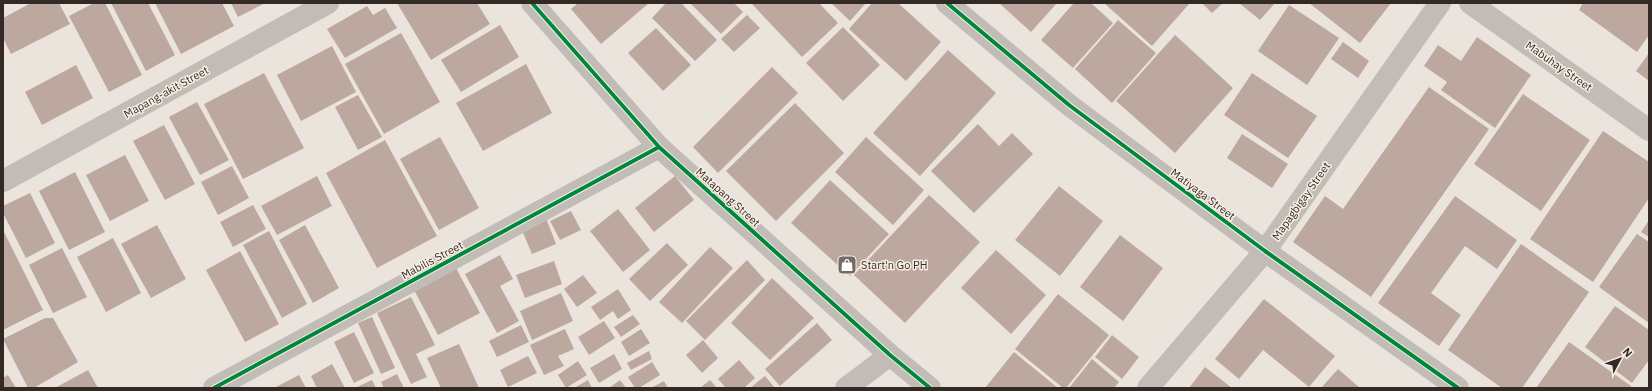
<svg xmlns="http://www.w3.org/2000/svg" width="1652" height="391" viewBox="0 0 1652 391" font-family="'IBM Plex Sans',sans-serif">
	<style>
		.building { fill: #bda89f }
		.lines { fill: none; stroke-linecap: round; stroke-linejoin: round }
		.minor { stroke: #c2bcb7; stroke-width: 22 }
		.cycleway-casing { stroke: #f8eee4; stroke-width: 6 }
		.cycleway { stroke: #00873e; stroke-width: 4 }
		.labels { text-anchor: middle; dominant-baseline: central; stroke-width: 3; stroke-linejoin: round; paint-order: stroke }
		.street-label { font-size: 11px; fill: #332a26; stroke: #f8eee4 }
		.poi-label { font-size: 11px; fill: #332a26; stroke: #f8eee4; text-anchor: start }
	</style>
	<rect width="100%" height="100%" fill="#eae4dd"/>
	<!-- building -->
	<path class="building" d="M 31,3 L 59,3 L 70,24 L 11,54 L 3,38 L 3,18 Z
		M 94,3 L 105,3 L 142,75 L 109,92 L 69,16 Z
		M 111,3 L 148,3 L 175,55 L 146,71 Z
		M 155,3 L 222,3 L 234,26 L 181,54 Z
		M 231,3 L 265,3 L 238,17 Z
		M 397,3 L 477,3 L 490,24 L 431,60 Z
		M 578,3 L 649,3 L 601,44 L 571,9 Z
		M 666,3 L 681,3 L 717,40 L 695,61 L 652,18 Z
		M 690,3 L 734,3 L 743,12 L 721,34 Z
		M 751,3 L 819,3 L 838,23 L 802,57 Z
		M 831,3 L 866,3 L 850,21 Z
		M 872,3 L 898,3 L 941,42 L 906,81 L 849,29 Z
		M 999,3 L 1057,3 L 1031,32 Z
		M 1074,3 L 1091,3 L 1113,23 L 1073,68 L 1041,40 Z
		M 1104,3 L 1188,3 L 1189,4 L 1152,46 Z
		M 1202,3 L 1223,3 L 1212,13 Z
		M 1239,3 L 1275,3 L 1260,20 Z
		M 1309,3 L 1391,3 L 1360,43 Z
		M 1583,3 L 1649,3 L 1649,35 L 1637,52 L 1579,10 Z
		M 1289,5 L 1339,38 L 1307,85 L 1258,51 Z
		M 367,6 L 373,15 L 385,8 L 397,28 L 345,58 L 327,29 Z
		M 747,15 L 760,28 L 734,52 L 721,39 Z
		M 1118,20 L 1156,53 L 1112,103 L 1075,69 Z
		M 500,25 L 519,57 L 461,92 L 441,60 Z
		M 843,27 L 880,65 L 843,101 L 806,63 Z
		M 656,28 L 691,65 L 663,91 L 628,53 Z
		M 401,33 L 440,102 L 384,134 L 345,64 Z
		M 1175,35 L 1233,88 L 1175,153 L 1116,101 Z
		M 1477,37 L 1531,75 L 1495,128 L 1441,90 L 1447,82 L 1424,66 L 1438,45 L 1461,61 Z
		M 1343,42 L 1369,61 L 1358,78 L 1331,59 Z
		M 332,46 L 356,92 L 301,121 L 277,75 Z
		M 948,50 L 996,93 L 920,176 L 873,133 Z
		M 1649,53 L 1649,81 L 1636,71 Z
		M 526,64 L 552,113 L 483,151 L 456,103 Z
		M 76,65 L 93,98 L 42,125 L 25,92 Z
		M 772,67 L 798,93 L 718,173 L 693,147 Z
		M 264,73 L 304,148 L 243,179 L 204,104 Z
		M 1252,73 L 1317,116 L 1288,158 L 1224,115 Z
		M 1429,87 L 1489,129 L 1371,297 L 1293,242 L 1325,196 L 1343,209 Z
		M 1523,94 L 1590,140 L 1541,211 L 1474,164 Z
		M 358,95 L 382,137 L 358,150 L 335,107 Z
		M 197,102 L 229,160 L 200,175 L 169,117 Z
		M 795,103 L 844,153 L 776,221 L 726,171 Z
		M 978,124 L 999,146 L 1012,133 L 1033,154 L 974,213 L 931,171 Z
		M 164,125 L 195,184 L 165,200 L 133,141 Z
		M 1603,131 L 1649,162 L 1649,198 L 1593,282 L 1530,239 Z
		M 1242,134 L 1288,164 L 1272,188 L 1227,158 Z
		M 440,137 L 479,208 L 439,230 L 400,159 Z
		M 866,137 L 924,190 L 893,225 L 835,172 Z
		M 385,140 L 437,236 L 377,268 L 326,173 Z
		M 125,155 L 149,201 L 110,221 L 86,175 Z
		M 232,166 L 249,198 L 218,215 L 201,182 Z
		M 75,172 L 105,232 L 69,250 L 39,191 Z
		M 317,176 L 332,206 L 277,235 L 261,206 Z
		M 675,176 L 694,200 L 654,232 L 635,208 Z
		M 830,180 L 889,234 L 850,276 L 791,223 Z
		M 1059,186 L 1103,221 L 1060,276 L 1015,240 Z
		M 30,193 L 55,243 L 26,258 L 3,213 L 3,206 Z
		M 929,195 L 980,242 L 905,323 L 854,275 Z
		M 1455,196 L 1517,240 L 1497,269 L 1465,246 L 1431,293 L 1461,315 L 1439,346 L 1378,303 Z
		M 253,205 L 266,229 L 233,247 L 220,222 Z
		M 618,209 L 650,250 L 623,272 L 590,231 Z
		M 571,211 L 581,230 L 560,240 L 550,221 Z
		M 546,218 L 556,244 L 532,254 L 521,228 Z
		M 1649,220 L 1649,237 L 1641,232 Z
		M 157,225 L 186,279 L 151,298 L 121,244 Z
		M 305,225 L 339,288 L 313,303 L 279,240 Z
		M 3,230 L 43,310 L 3,330 Z
		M 269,231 L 307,304 L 282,318 L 243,245 Z
		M 1637,234 L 1649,242 L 1649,323 L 1599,287 Z
		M 1120,235 L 1163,268 L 1123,321 L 1080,287 Z
		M 113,238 L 141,293 L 106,312 L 77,257 Z
		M 667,243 L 688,265 L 650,301 L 629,279 Z
		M 1521,244 L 1589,292 L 1522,388 L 1502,388 L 1448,350 Z
		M 710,247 L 733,268 L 682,323 L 659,302 Z
		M 62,248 L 87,297 L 53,313 L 29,265 Z
		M 996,250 L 1046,295 L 1011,334 L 961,288 Z
		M 240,251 L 279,324 L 245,342 L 206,270 Z
		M 500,255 L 513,279 L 500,286 L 519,321 L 497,333 L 465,274 Z
		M 747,260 L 765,280 L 705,340 L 686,321 Z
		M 554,261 L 562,284 L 525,298 L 516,275 Z
		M 456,268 L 480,313 L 438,335 L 414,290 Z
		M 583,275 L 597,293 L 577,307 L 564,289 Z
		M 772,278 L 814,318 L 770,360 L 731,323 Z
		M 618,289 L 631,310 L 618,319 L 613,311 L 600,320 L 591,307 Z
		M 561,293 L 573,321 L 532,340 L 520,311 Z
		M 1058,294 L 1109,335 L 1066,388 L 1063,388 L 1015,349 Z
		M 411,297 L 435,345 L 416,354 L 427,377 L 411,384 L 377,313 Z
		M 1264,299 L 1335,356 L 1309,387 L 1263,350 L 1239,379 L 1215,359 Z
		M 1615,306 L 1649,330 L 1649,360 L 1632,383 L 1585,347 Z
		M 633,315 L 640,324 L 621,337 L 614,327 Z
		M 372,317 L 395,368 L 381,374 L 358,323 Z
		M 45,318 L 53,318 L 78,362 L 34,388 L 28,388 L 3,339 Z
		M 604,321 L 615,338 L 589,355 L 578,337 Z
		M 817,323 L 832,340 L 780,386 L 765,369 Z
		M 521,325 L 529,342 L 497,357 L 489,341 Z
		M 565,329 L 574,349 L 558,356 L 564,366 L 544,375 L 530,345 Z
		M 641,329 L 650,343 L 629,356 L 621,342 Z
		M 354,332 L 374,373 L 354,383 L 334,342 Z
		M 1112,335 L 1139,357 L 1122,379 L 1095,357 Z
		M 703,340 L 718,358 L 702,373 L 686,355 Z
		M 1569,342 L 1631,386 L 1630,388 L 1536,388 Z
		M 459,344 L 479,388 L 441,388 L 427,358 Z
		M 649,351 L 652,359 L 631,370 L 627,363 Z
		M 1014,352 L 1058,388 L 985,388 Z
		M 614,354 L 622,369 L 599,383 L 590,368 Z
		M 528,356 L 537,373 L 508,387 L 500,370 Z
		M 1092,359 L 1119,382 L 1114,388 L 1069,388 Z
		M 739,360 L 755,378 L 744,388 L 726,388 L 718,379 Z
		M 578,361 L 587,375 L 566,388 L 558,375 Z
		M 652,362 L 660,375 L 639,388 L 635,388 L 628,377 Z
		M 332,364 L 345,388 L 317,388 L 311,376 Z
		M 1205,367 L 1232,388 L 1189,388 Z
		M 1338,369 L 1360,388 L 1321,388 Z
		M 88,370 L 98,388 L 55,388 Z
		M 397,374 L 404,388 L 384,388 L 381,382 Z
		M 8,375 L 16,388 L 3,388 L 3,378 Z
		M 299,375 L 306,388 L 274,388 Z
		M 765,376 L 775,388 L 750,388 Z
		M 372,380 L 376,388 L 355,388 Z
		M 588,380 L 592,388 L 574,388 Z
		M 620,380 L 626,388 L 609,388 Z
		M 710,380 L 717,388 L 700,388 Z
		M 664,381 L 668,388 L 651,388 Z"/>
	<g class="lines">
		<!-- minor -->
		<path class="minor" d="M 532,3 L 659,147 L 890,355 L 930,388
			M 947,3 L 1069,105 L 1265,251 L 1458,388
			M 1470,3 L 1649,130
			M 3,181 L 328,3
			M 214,388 L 659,147
			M 846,388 L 890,355
			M 1148,388 L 1265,251 L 1440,3"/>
		<defs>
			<path id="cycleway" d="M 532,3 L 659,147 L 890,355 L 930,388
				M 947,3 L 1069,105 L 1265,251 L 1458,388
				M 214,388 L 659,147"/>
		</defs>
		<!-- cycleway casing -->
		<use href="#cycleway" class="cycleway-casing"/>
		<!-- cycleway -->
		<use href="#cycleway" class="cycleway"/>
	</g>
	<!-- icons -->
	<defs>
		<symbol id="shop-square" viewBox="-11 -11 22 22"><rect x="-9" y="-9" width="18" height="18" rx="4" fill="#736b66" stroke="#f8eee4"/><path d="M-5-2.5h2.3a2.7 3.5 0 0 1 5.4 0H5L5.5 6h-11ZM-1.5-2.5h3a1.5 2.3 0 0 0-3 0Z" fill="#fff"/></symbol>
	</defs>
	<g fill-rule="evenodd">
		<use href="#shop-square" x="836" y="254" width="22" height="22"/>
	</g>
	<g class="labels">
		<!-- street labels -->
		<g class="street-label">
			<text transform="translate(1559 66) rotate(35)">Mabuhay Street</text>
			<text transform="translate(166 92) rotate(-29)">Mapang-akit Street</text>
			<text transform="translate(1203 194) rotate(37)">Matiyaga Street</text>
			<text transform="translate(728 197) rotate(42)">Matapang Street</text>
			<text transform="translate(1301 201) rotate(-55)">Mapagbigay Street</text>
			<text transform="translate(432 260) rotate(-28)">Mabilis Street</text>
		</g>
		<!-- poi labels -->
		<g class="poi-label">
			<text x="861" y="265">Start'n Go PH</text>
		</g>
	</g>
	<!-- border -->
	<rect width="1652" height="391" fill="none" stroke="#332a26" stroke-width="8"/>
	<!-- north arrow -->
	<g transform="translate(1620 359) rotate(49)" stroke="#f8eee4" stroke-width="3" paint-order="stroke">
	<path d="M0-3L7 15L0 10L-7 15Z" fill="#332a26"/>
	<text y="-6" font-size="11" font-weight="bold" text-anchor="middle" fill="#332a26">N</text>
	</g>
</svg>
